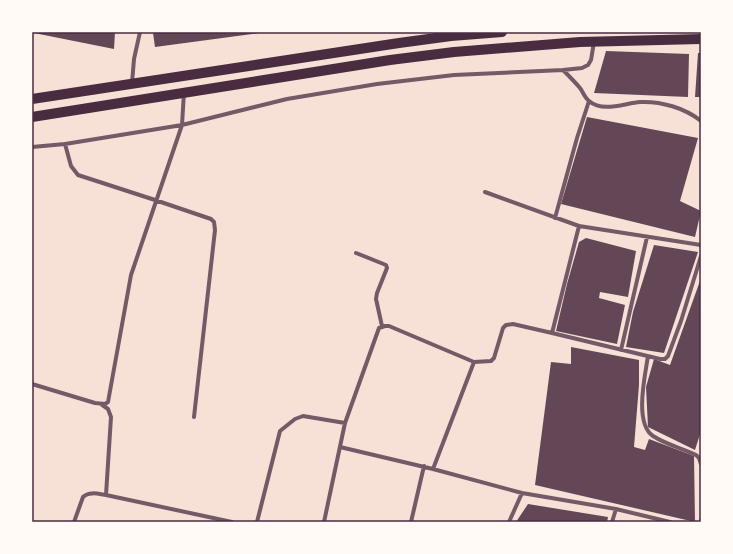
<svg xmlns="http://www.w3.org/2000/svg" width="733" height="554" viewBox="0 0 733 554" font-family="Manrope,sans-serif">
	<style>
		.building { fill: #644757 }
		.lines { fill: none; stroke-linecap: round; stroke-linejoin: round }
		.minor { stroke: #755966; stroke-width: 4 }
		.primary { stroke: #4a2c40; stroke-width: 10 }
		.neatline { fill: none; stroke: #4a2c40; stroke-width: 1.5 }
	</style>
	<rect width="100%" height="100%" fill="#f7e1d7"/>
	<!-- building -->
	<path class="building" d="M 34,32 L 115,32 L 114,49 L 34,33 Z
		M 157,32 L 260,32 L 260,33 L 155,47 L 153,33 Z
		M 606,51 L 689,54 L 688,97 L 594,93 Z
		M 698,53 L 701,53 L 701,97 L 695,97 Z
		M 587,117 L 698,138 L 680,201 L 701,211 L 695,237 L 561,204 Z
		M 586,238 L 636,251 L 628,297 L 600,292 L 599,298 L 625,305 L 617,344 L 556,331 L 567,284 L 579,242 Z
		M 654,245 L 698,252 L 664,353 L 626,347 L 633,312 Z
		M 701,278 L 701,431 L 695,450 L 648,427 L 646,387 L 654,359 L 670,365 Z
		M 571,347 L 639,360 L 639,385 L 634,447 L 645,450 L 649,439 L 694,456 L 695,522 L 535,485 L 551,362 L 571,364 Z
		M 528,504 L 608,517 L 607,522 L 516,522 Z"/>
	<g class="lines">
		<!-- minor -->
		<path class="minor" d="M 563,70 C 569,76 575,82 580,88 C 583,92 585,98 589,101 C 603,113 625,103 640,102 C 661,101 685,108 701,121
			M 132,83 L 134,59 L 140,32
			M 65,144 L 71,166 L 78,175 L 155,200 L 211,219 L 214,222 L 215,230 L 194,417
			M 32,147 L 65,144 L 182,125 L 287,99 L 377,84 L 454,75 L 563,70 L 582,68 L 588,65 L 591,60 L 594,42
			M 485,192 L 579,226
			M 555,218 L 577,138 L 589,101
			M 356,253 L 386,265 L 387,268 L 377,293 L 376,299 L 382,326
			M 552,333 L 660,359 L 665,359 L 668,356 L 681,321 L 701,256
			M 621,350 L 647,237
			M 648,356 C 645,376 634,423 653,436 C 667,445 682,448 696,455 L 699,458 L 701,464
			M 32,384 L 95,403 L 105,404 L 108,402 L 131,275 L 182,125 L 184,92
			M 340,447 L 433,469 L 522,493 L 616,509 L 670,522
			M 433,469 L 474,362
			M 106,495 L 232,522
			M 74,522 L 83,497 C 89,491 99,494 106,495 L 111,417 L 108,409 L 101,404
			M 257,522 L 280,431 L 295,419 L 303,416 L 345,423
			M 324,522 L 345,423 L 379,328 L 385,326 L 389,326 L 474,362 L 491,361 L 494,358 L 503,328 L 506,325 L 513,324 L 552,333 L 579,226 L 701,245
			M 411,522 L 424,466
			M 509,522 L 522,493
			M 612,522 L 616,509
			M 701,522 L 701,520"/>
		<!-- primary -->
		<path class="primary" d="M 32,99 L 399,43 L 451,36 L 502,32
			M 32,117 L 390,60 L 454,52 L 580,42 L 701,39"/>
	</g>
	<!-- border -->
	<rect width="733" height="554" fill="none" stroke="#fffaf5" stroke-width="66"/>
	<rect x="33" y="33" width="667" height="488" class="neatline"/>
</svg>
